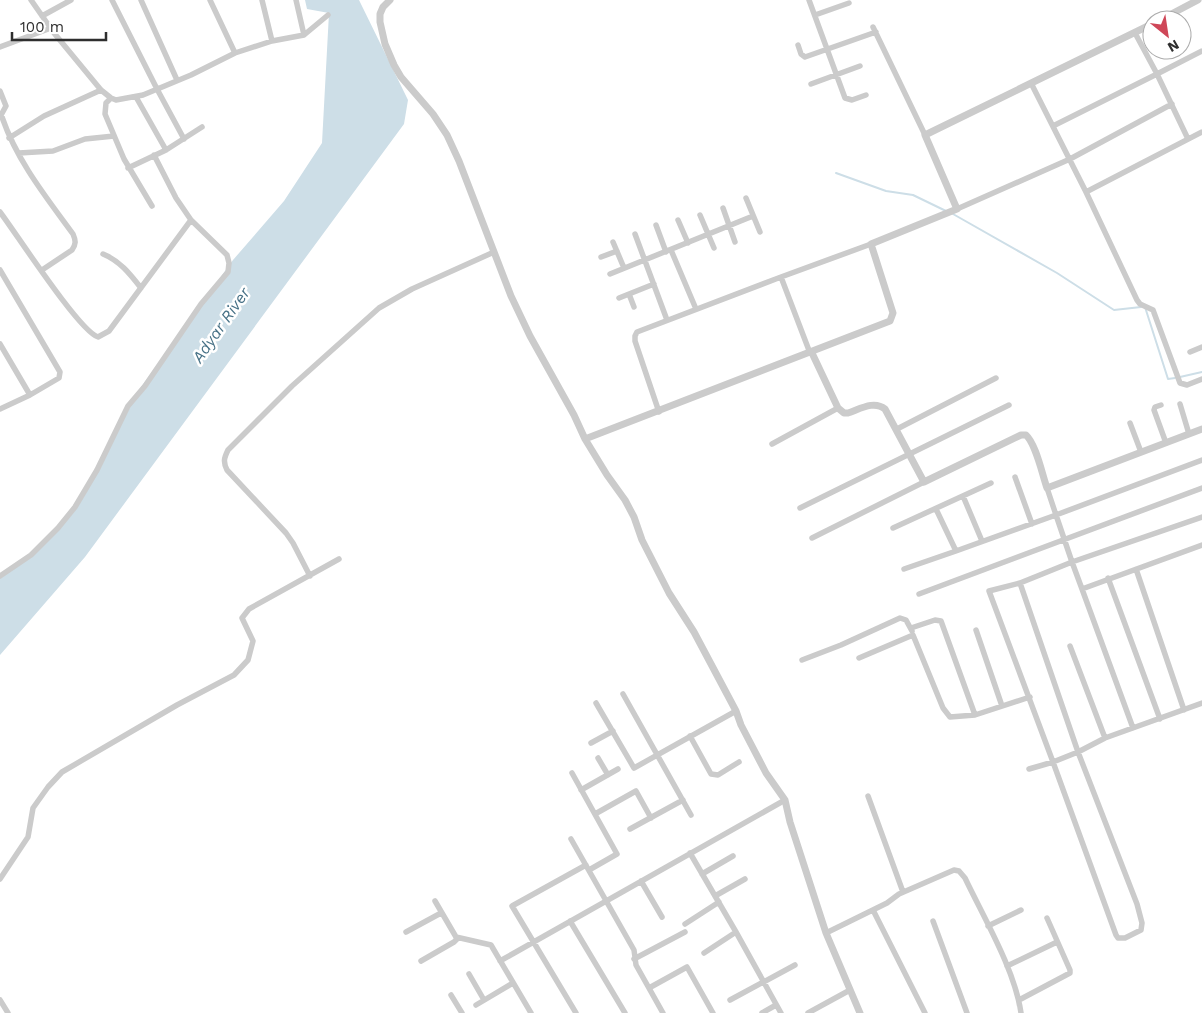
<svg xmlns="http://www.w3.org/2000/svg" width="1202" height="1013" viewBox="0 0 1202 1013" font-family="'Work Sans',sans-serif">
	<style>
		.water { fill: #cddee7 }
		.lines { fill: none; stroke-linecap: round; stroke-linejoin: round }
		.stream { stroke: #cddee7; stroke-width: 2 }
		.minor { stroke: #cbcbcb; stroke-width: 5.5 }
		.tertiary { stroke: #cbcbcb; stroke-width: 7 }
		.labels { text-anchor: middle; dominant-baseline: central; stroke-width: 5; stroke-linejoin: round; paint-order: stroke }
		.water-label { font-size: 16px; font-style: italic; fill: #477186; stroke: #fff }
	</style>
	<rect width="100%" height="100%" fill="#fff"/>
	<!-- water -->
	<path class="water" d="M 305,0 L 359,0 L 408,100 L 404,124 L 85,557 L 0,655 L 0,574 L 33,554 L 80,500 L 141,387 L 233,260 L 284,201 L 322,143 L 329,13 L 307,9 Z"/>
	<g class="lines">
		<!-- stream -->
		<path class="stream" d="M 836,173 L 886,191 L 913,195 L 946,211
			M 953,214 L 1057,273 L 1114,310 L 1141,307
			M 1145,307 L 1168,379 L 1175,378
			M 1180,377 L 1202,372"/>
		<!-- minor -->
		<path class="minor" d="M 31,0 L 54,33 L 101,90 L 111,98 L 116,100 L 143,95 L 191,75 L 235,53 L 272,41 L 304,35 L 328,15
			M 112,0 L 157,89 L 184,139
			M 141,0 L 177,80
			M 210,0 L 235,53
			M 262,0 L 272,41
			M 296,0 L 304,35
			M 809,0 L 845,98 L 852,100 L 866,95
			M 815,15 L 849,3
			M 42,16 L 71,0
			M 873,27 L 925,135
			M 1135,33 L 1157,74 L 1202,51
			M 798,45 L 801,54 L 805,57 L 876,32
			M 0,47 L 51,28
			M 1031,83 L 1086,192 L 1137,300 L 1140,304 L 1153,310 L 1180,383 L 1187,385 L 1202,379
			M 811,84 L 860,66
			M 0,91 L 6,106 L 0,117
			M 136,97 L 166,150
			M 111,98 L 106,103 L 105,114 L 124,159 L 152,206
			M 2,117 C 17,161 46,197 73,234 C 76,241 76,244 72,250 L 42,270
			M 1053,126 L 1157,74 L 1188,139
			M 9,138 L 44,116 L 101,90
			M 19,153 L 53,151 L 85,139 L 114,136
			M 128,168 L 166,150 L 202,127
			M 1086,192 L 1202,132
			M 746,198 L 760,232
			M 723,208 L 735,242
			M 957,209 L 1070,159 L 1172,104
			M 0,212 C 16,233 79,331 98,337 L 109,331 L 191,220
			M 700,215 L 714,248
			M 678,220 L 688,243
			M 656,225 L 666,252
			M 635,234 L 667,320
			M 613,242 L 624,268
			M 671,250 L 696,309
			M 103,254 C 120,261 130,274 141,288
			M 601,257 L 617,251
			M 0,270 L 60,372 L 59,378 L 30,395 L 0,409
			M 610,274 L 753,216
			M 781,277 L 810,353
			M 629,294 L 634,307
			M 619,298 L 654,284
			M 0,344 L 30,395
			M 1190,352 L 1202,347
			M 1180,404 L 1189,434
			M 1161,405 L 1155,407 L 1154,410 L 1166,443
			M 659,412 L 635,341 L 635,336 L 637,332 L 781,277 L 871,244
			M 1130,423 L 1141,452
			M 897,429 L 996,378
			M 772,444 L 838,408
			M 1202,460 L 1056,515 L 1072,562 L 1202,517
			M 1015,477 L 1032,524
			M 963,496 L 982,541
			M 800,508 L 1009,405
			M 893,528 L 991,483
			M 812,538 L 924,482
			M 1202,545 L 1082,589 L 1072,562 L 1020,583 L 989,591 L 1053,762 L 1078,752 L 1105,738 L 1202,703
			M 956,551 L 1056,515 L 1047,488
			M 904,569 L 956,551 L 936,509
			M 1136,569 L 1184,710
			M 0,576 L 31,555 L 58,528 L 75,507 L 97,470 L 128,406 L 145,386 L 201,304 L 228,272 L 229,263 L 227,255 L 191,220 L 176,198 L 154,155
			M 310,576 L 293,543 L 286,533 L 227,470 C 223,462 224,458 228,450 L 292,386 L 379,308 L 412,289 L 494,252
			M 1108,578 L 1160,719
			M 1020,583 L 1078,752 L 1137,904 L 1142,923 L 1141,930 L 1125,938 L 1118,938 L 1116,935 L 1053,762 L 1029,769
			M 1082,589 L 1133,728
			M 919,594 L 1202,488
			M 911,628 L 935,620 L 941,621 L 975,715
			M 976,630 L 1002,706
			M 1070,646 L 1105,738
			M 859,658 L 913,635 L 943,708 L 950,717 L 975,715 L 1030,697
			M 802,660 L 841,645 L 900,618 L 906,620 L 912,631
			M 623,694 L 691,815
			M 596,703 L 634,768 L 736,711
			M 690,736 L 711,774 L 718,775 L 739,762
			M 591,743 L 613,731
			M 598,758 L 608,775
			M 572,773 L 617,854 L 589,870
			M 581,790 L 618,769
			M 868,796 L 903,892
			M 595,814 L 636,791 L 651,818
			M 630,829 L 683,800
			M 571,839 L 634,950 L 636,965 L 663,1013
			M 690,853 L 736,932 L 781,1013
			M 702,874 L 733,856
			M 0,879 L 28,837 L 33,808 L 48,787 L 62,772 L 177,705 L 234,675 L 248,660 L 253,641 L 242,618 L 249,609 L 339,559
			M 641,881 L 662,917
			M 715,896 L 745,879
			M 435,901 L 456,937 L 491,945 L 531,1013
			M 873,910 L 925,1013
			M 570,921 L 625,1013
			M 933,921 L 967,1013
			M 685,924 L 719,902
			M 988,926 L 1021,910
			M 406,932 L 441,913
			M 826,933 L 887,903 L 899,894 L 954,870 L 959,871 L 965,878 C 984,918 1015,970 1021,1013
			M 704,953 L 736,932
			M 634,959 L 685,932
			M 421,961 L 454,942 L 458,938
			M 500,961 L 785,800
			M 1007,966 L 1057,942
			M 469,974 L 484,1000
			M 649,988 L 687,967 L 713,1013
			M 451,995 L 462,1013
			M 0,1000 L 8,1013
			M 730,1000 L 795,965
			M 1019,1000 L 1070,973 L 1070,970 L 1047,918
			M 476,1005 L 513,983
			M 576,1013 L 512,906 L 586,865
			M 762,1013 L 776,1005
			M 808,1013 L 850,990"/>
		<!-- tertiary -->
		<path class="tertiary" d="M 390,0 L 383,7 L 380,14 L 380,22 L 385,44 L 394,65 L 401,77 L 433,114 L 447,135 L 459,161 L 511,296 L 530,336 L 574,415 L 585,439 L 607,475 L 625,500 L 634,517 L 642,540 L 669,593 L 694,632 L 736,711 L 741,725 L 766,773 L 785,800 L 790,822 L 826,933 L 860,1013
			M 1160,20 L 1198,0
			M 812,353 L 838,408 L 844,413 L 848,413 C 860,409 874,400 885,409 L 924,482 L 1021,435 L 1026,435 C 1036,444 1042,474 1047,488 L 1202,429
			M 585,439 L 890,321 L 893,313 L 871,244 L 957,209 L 925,135 L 1152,24"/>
	</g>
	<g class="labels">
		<!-- water labels -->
		<g class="water-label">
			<text transform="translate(221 325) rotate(-55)">Adyar River</text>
		</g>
	</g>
	<!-- north arrow -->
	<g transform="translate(1167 35) rotate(150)"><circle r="24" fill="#ffffff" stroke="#ababab"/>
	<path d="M0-4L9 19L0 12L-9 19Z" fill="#cf4758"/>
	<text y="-8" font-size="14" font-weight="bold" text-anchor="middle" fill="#2e2e2e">N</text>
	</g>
	<!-- scale -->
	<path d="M12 32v8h94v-8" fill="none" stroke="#2e2e2e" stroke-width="2.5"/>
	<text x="20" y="32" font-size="15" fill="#2e2e2e" stroke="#ffffff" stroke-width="4" paint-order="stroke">100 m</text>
</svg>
